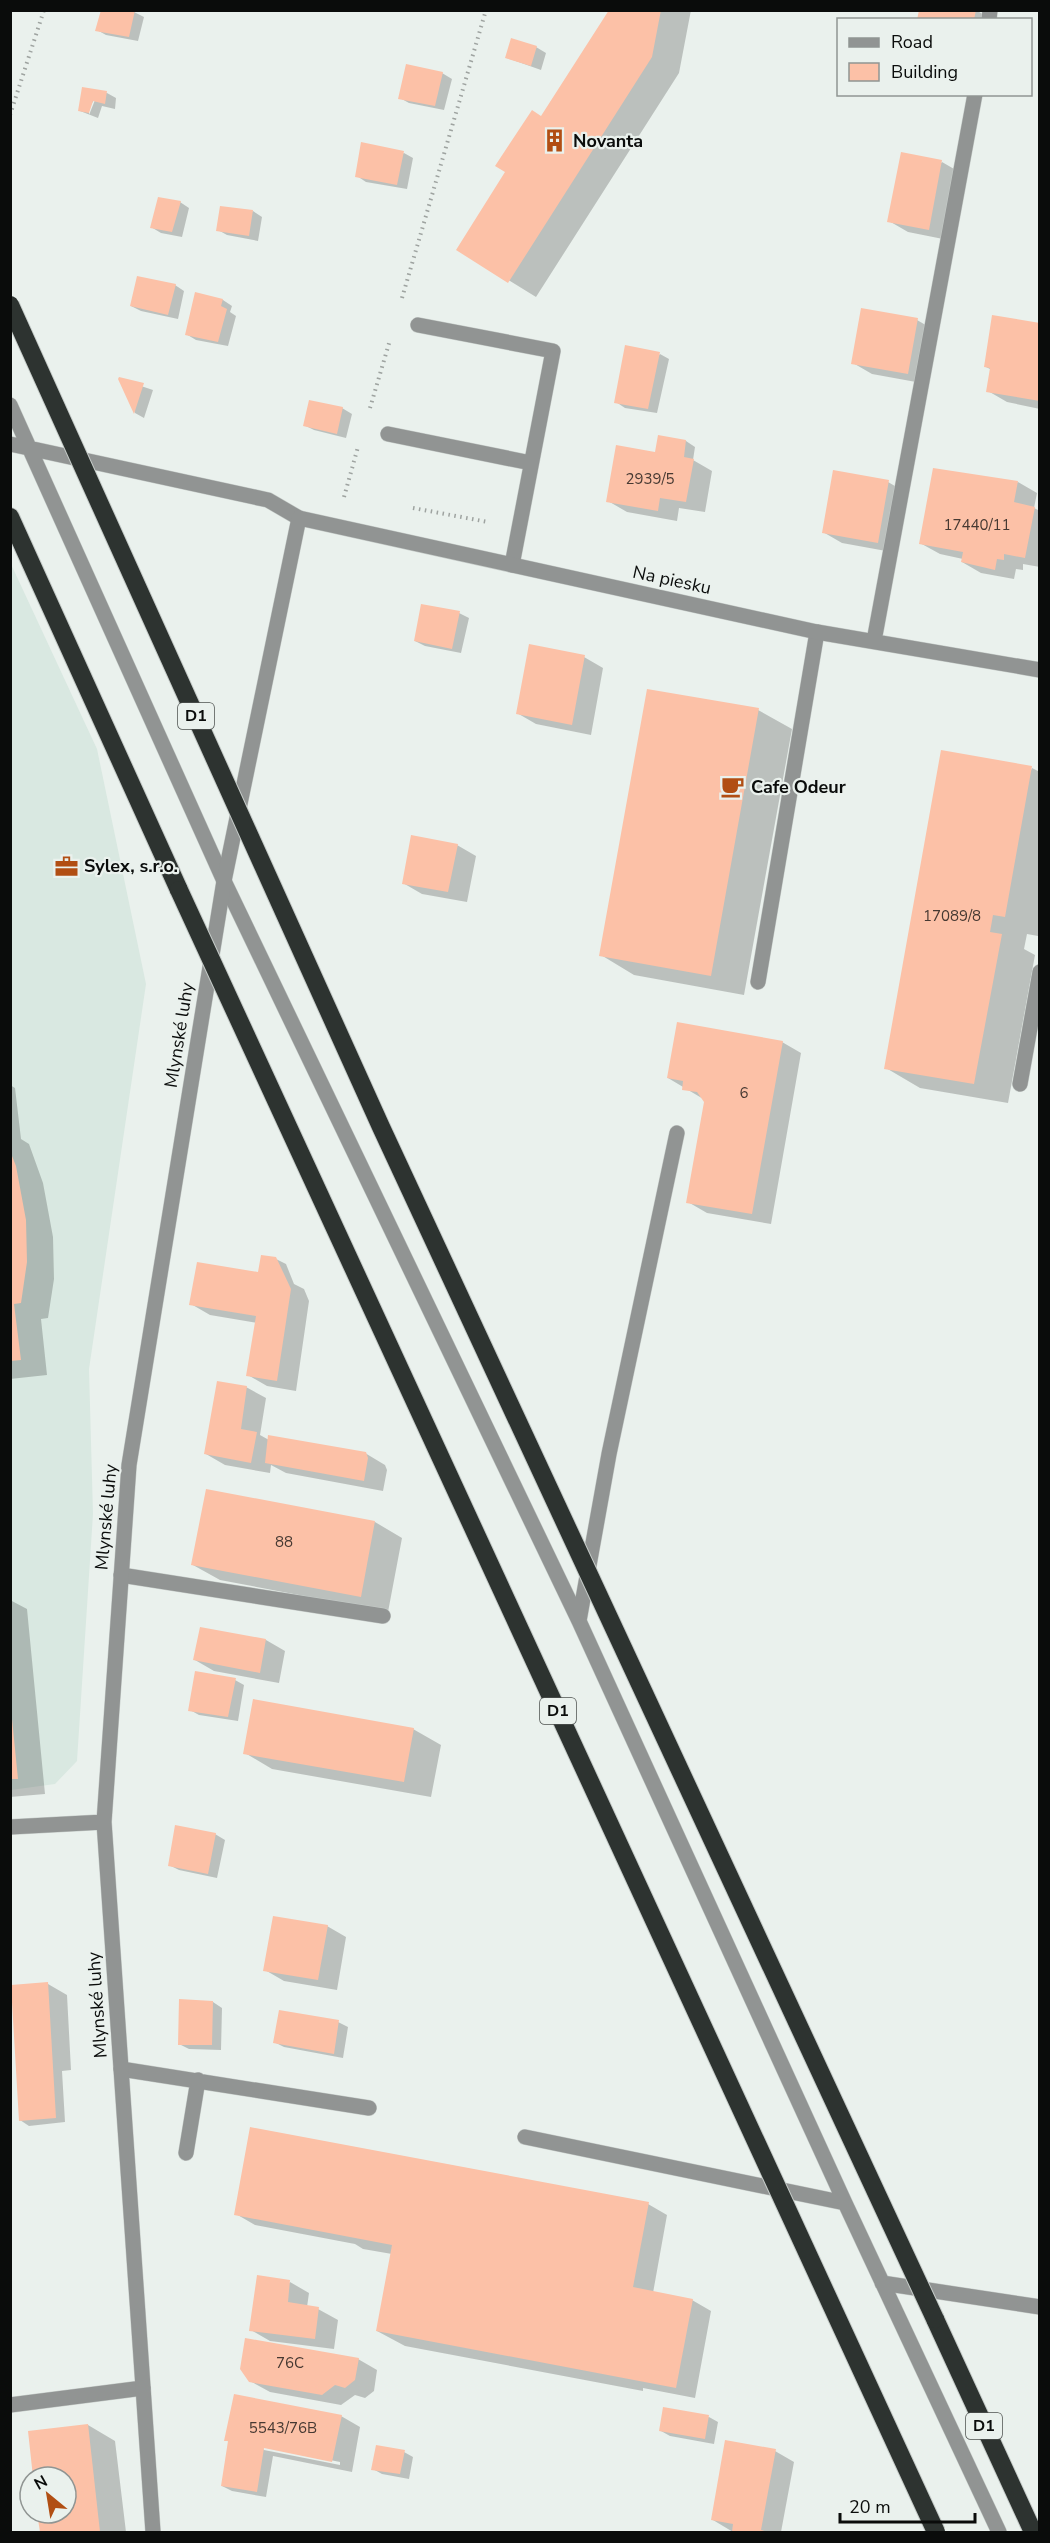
<svg xmlns="http://www.w3.org/2000/svg" width="1050" height="2543" viewBox="0 0 1050 2543" font-family="'Nunito Sans',sans-serif">
	<style>
		.built { fill: #d9e8e1 }
		.shadow { fill: #0003; fill-rule: evenodd }
		.building { fill: #fcc1a7 }
		.lines { fill: none; stroke-linecap: round; stroke-linejoin: round }
		.service-casing { stroke: #c6ccc9; stroke-width: 16 }
		.minor-casing { stroke: #c6ccc9; stroke-width: 16 }
		.motorway-casing { stroke: #c6ccc9; stroke-width: 20 }
		.path { stroke: #9ea3a0; stroke-width: 4; stroke-dasharray: 1.5 4.5; stroke-linecap: butt }
		.service { stroke: #919493; stroke-width: 15 }
		.minor { stroke: #919493; stroke-width: 15 }
		.motorway { stroke: #2d3330; stroke-width: 18 }
		.motorway-bridge-casing { stroke: #c6ccc9; stroke-width: 20; stroke-linecap: butt }
		.motorway-bridge { stroke: #2d3330; stroke-width: 18 }
		.labels { text-anchor: middle; dominant-baseline: central; stroke-width: 4.5; stroke-linejoin: round; paint-order: stroke }
		.number-label { font-size: 15px; fill: #463932 }
		.shield { fill: #eaf1ed; stroke: #4d514f; stroke-width: 1.5 }
		.shield-label { font-size: 16px; font-weight: bold; fill: #0a0c0b }
		.poi-label { font-size: 18px; font-weight: bold; fill: #0a0c0b; stroke: #eaf1ed; text-anchor: start }
		.street-label { font-size: 18px; fill: #0a0c0b; stroke: #eaf1ed }
	</style>
	<rect width="100%" height="100%" fill="#eaf1ed"/>
	<!-- built -->
	<path class="built" d="M 10,562 L 97,749 L 146,984 L 89,1369 L 93,1514 L 77,1761 L 55,1784 L 11,1790 Z"/>
	<!-- shadow -->
	<path class="shadow" d="M 611,10 L 691,10 L 679,73 L 536,297 L 458,249 Z
		M 921,10 L 976,10 L 992,20 L 919,20 Z
		M 134,12 L 144,17 L 138,41 L 106,35 L 97,30 Z
		M 536,47 L 546,53 L 541,70 L 507,58 Z
		M 442,73 L 452,79 L 444,110 L 409,103 L 400,98 Z
		M 84,89 L 107,93 L 116,98 L 115,109 L 102,106 L 98,118 L 80,111 ZM 97,95 L 89,115 L 89,108 Z
		M 404,153 L 413,158 L 407,189 L 366,182 L 357,176 Z
		M 942,162 L 961,173 L 948,240 L 908,232 L 889,221 Z
		M 180,202 L 189,208 L 182,237 L 161,233 L 151,227 Z
		M 253,211 L 262,217 L 258,241 L 227,235 L 218,230 Z
		M 175,285 L 184,291 L 178,319 L 141,311 L 131,306 Z
		M 197,294 L 223,300 L 232,306 L 230,312 L 236,316 L 228,346 L 196,340 L 186,334 Z
		M 917,320 L 936,331 L 927,384 L 872,374 L 853,363 Z
		M 1040,325 L 1040,409 L 1007,402 L 988,391 L 992,370 L 986,367 Z
		M 660,354 L 669,359 L 657,413 L 625,408 L 616,402 Z
		M 120,379 L 153,390 L 144,418 L 135,413 Z
		M 342,408 L 352,414 L 346,438 L 314,430 L 304,425 Z
		M 660,437 L 686,441 L 695,447 L 693,460 L 712,471 L 705,512 L 679,508 L 677,521 L 627,512 L 608,501 L 656,454 Z
		M 888,482 L 907,493 L 897,553 L 842,543 L 823,532 Z
		M 1018,482 L 1037,493 L 1034,508 L 1040,511 L 1040,567 L 1023,564 L 1023,570 L 1016,569 L 1014,579 L 981,573 L 962,562 L 963,559 L 940,554 L 920,543 Z
		M 459,613 L 469,618 L 461,653 L 425,646 L 415,641 Z
		M 584,657 L 603,668 L 591,735 L 536,724 L 517,713 Z
		M 758,710 L 792,729 L 744,995 L 634,975 L 601,955 Z
		M 1032,768 L 1040,772 L 1040,930 L 1038,936 L 1027,934 L 1024,949 L 1035,955 L 1008,1103 L 920,1088 L 886,1068 Z
		M 457,845 L 476,856 L 467,902 L 422,894 L 403,883 Z
		M 782,1042 L 801,1053 L 771,1224 L 707,1213 L 688,1202 L 705,1100 L 668,1078 Z
		M 10,1085 L 15,1088 L 21,1139 L 29,1144 L 43,1183 L 53,1237 L 54,1279 L 48,1318 L 41,1319 L 47,1375 L 10,1379 Z
		M 276,1259 L 286,1264 L 294,1284 L 304,1289 L 309,1301 L 296,1391 L 267,1386 L 248,1375 L 257,1323 L 210,1315 L 191,1304 L 266,1275 Z
		M 246,1387 L 266,1398 L 260,1435 L 269,1440 L 365,1453 L 385,1465 L 387,1470 L 383,1491 L 286,1473 L 271,1465 L 270,1473 L 225,1465 L 206,1454 Z
		M 375,1522 L 402,1538 L 388,1612 L 220,1580 L 193,1565 Z
		M 10,1600 L 27,1609 L 45,1794 L 10,1797 Z
		M 201,1629 L 266,1640 L 285,1651 L 279,1683 L 214,1671 L 195,1660 Z
		M 235,1680 L 244,1685 L 238,1721 L 199,1715 L 190,1710 Z
		M 413,1729 L 441,1745 L 431,1797 L 272,1769 L 245,1753 Z
		M 215,1834 L 225,1840 L 217,1878 L 179,1870 L 169,1865 Z
		M 327,1926 L 346,1937 L 337,1990 L 284,1981 L 265,1970 Z
		M 48,1984 L 67,1995 L 71,2070 L 62,2071 L 65,2122 L 29,2126 L 20,2120 Z
		M 213,2002 L 222,2008 L 221,2050 L 189,2049 L 179,2044 Z
		M 338,2022 L 348,2027 L 343,2058 L 284,2047 L 274,2042 Z
		M 648,2204 L 667,2215 L 653,2293 L 692,2300 L 711,2311 L 695,2398 L 643,2388 L 643,2391 L 405,2346 L 377,2331 L 392,2254 L 363,2249 L 355,2244 L 255,2225 L 236,2214 Z
		M 290,2282 L 309,2293 L 307,2307 L 318,2309 L 338,2320 L 334,2349 L 270,2341 L 251,2330 Z
		M 358,2359 L 377,2370 L 374,2391 L 365,2398 L 355,2395 L 341,2405 L 270,2392 L 250,2381 Z
		M 341,2416 L 360,2427 L 352,2472 L 273,2456 L 266,2497 L 232,2491 L 222,2486 L 229,2442 L 226,2440 ZM 260,2446 L 340,2462 L 340,2465 L 264,2450 Z
		M 709,2417 L 718,2422 L 714,2444 L 670,2436 L 661,2431 Z
		M 88,2425 L 115,2441 L 126,2532 L 41,2532 L 39,2513 L 66,2513 L 66,2477 L 35,2477 Z
		M 775,2451 L 794,2462 L 781,2532 L 733,2532 L 713,2520 Z
		M 404,2452 L 413,2457 L 409,2479 L 382,2474 L 373,2469 Z"/>
	<!-- building -->
	<path class="building" d="M 101,10 L 135,10 L 129,37 L 95,31 Z
		M 609,10 L 661,10 L 652,57 L 508,283 L 456,250 L 505,172 L 495,166 L 532,110 L 541,116 Z
		M 919,10 L 976,10 L 974,20 L 917,20 Z
		M 511,38 L 537,46 L 531,66 L 505,58 Z
		M 406,64 L 443,72 L 435,106 L 398,99 Z
		M 82,87 L 107,91 L 105,104 L 93,101 L 89,113 L 78,111 Z
		M 361,142 L 404,151 L 397,185 L 355,177 Z
		M 901,152 L 942,160 L 929,230 L 887,222 Z
		M 158,197 L 181,201 L 172,232 L 150,228 Z
		M 220,206 L 253,210 L 249,236 L 216,231 Z
		M 137,276 L 176,284 L 168,315 L 130,306 Z
		M 195,292 L 223,299 L 221,306 L 227,309 L 218,342 L 185,335 Z
		M 861,308 L 918,318 L 908,374 L 851,364 Z
		M 992,315 L 1040,323 L 1040,401 L 986,392 L 990,368 L 984,367 Z
		M 625,345 L 660,352 L 648,409 L 614,403 Z
		M 119,377 L 144,383 L 134,414 L 118,379 Z
		M 309,400 L 343,407 L 337,434 L 303,426 Z
		M 658,435 L 686,440 L 684,457 L 694,459 L 686,502 L 660,498 L 658,511 L 606,502 L 616,445 L 655,452 Z
		M 933,468 L 1018,481 L 1014,502 L 1035,507 L 1025,558 L 1004,554 L 1004,560 L 997,559 L 995,570 L 961,562 L 963,552 L 919,544 Z
		M 833,470 L 889,480 L 878,543 L 822,533 Z
		M 421,604 L 460,611 L 452,649 L 414,641 Z
		M 529,644 L 585,655 L 572,725 L 516,714 Z
		M 647,689 L 759,708 L 711,976 L 599,956 Z
		M 941,750 L 1032,766 L 1005,917 L 993,915 L 990,932 L 1002,934 L 974,1084 L 884,1069 Z
		M 411,835 L 458,844 L 448,892 L 402,884 Z
		M 677,1022 L 783,1041 L 752,1214 L 686,1203 L 704,1102 L 697,1092 L 682,1090 L 683,1081 L 667,1078 Z
		M 10,1151 L 16,1166 L 26,1220 L 27,1262 L 21,1303 L 14,1304 L 21,1360 L 10,1361 Z
		M 261,1255 L 276,1257 L 291,1289 L 277,1381 L 246,1376 L 256,1316 L 189,1305 L 197,1262 L 258,1272 Z
		M 217,1381 L 247,1386 L 241,1429 L 257,1432 L 251,1463 L 204,1454 Z
		M 268,1435 L 366,1452 L 368,1458 L 364,1481 L 265,1463 Z
		M 206,1489 L 375,1521 L 361,1597 L 191,1565 Z
		M 200,1627 L 266,1639 L 260,1673 L 193,1660 Z
		M 195,1671 L 236,1678 L 228,1717 L 188,1711 Z
		M 253,1699 L 414,1728 L 404,1782 L 243,1754 Z
		M 12,1719 L 18,1779 L 10,1779 L 10,1720 Z
		M 175,1825 L 216,1833 L 208,1874 L 168,1866 Z
		M 273,1916 L 328,1925 L 318,1980 L 263,1971 Z
		M 48,1982 L 56,2118 L 19,2121 L 11,1985 Z
		M 179,1999 L 213,2001 L 212,2045 L 178,2045 Z
		M 279,2010 L 339,2020 L 334,2054 L 273,2043 Z
		M 250,2127 L 649,2202 L 633,2287 L 693,2299 L 676,2388 L 376,2331 L 392,2245 L 234,2215 Z
		M 257,2275 L 290,2280 L 288,2302 L 319,2307 L 315,2339 L 249,2331 Z
		M 245,2338 L 359,2358 L 355,2380 L 345,2388 L 335,2385 L 322,2395 L 249,2382 L 240,2369 Z
		M 234,2394 L 342,2415 L 332,2462 L 264,2448 L 257,2492 L 221,2486 L 228,2441 L 224,2441 Z
		M 663,2407 L 709,2415 L 705,2439 L 659,2431 Z
		M 88,2424 L 100,2532 L 40,2532 L 37,2513 L 66,2513 L 66,2477 L 33,2477 L 28,2431 Z
		M 725,2440 L 776,2449 L 761,2530 L 768,2532 L 732,2532 L 733,2524 L 711,2520 Z
		M 376,2445 L 405,2450 L 400,2474 L 371,2470 Z"/>
	<g class="lines">
		<defs>
			<path id="service" d="M 418,325 L 553,351 L 512,565
				M 10,405 L 224,881 L 579,1621 L 845,2203 L 999,2532
				M 388,434 L 531,463
				M 10,444 L 268,500 L 299,518
				M 758,982 L 817,632
				M 1020,1084 L 1040,972
				M 121,1575 L 383,1616
				M 579,1621 L 609,1454 L 677,1133
				M 121,2069 L 369,2108
				M 525,2137 L 845,2203
				M 186,2153 L 198,2080
				M 882,2283 L 1040,2307
				M 10,2405 L 143,2388"/>
			<path id="minor" d="M 989,20 L 990,10
				M 874,641 L 975,94
				M 10,1827 L 104,1822
				M 153,2532 L 104,1822 L 129,1465 L 224,881 L 299,518 L 817,632 L 1040,670"/>
			<path id="motorway" d="M 10,517 L 179,890
				M 935,2319 L 1033,2532"/>
		</defs>
		<!-- service casing -->
		<use href="#service" class="service-casing"/>
		<!-- minor casing -->
		<use href="#minor" class="minor-casing"/>
		<!-- motorway casing -->
		<use href="#motorway" class="motorway-casing"/>
		<!-- path -->
		<path class="path" d="M 10,115 L 44,10
			M 402,298 L 486,10
			M 370,408 L 390,340
			M 344,497 L 358,447
			M 413,508 L 488,522"/>
		<!-- service -->
		<use href="#service" class="service"/>
		<!-- minor -->
		<use href="#minor" class="minor"/>
		<!-- motorway -->
		<use href="#motorway" class="motorway"/>
		<defs>
			<path id="motorway-bridge" d="M 10,305 L 381,1127 L 935,2319
				M 179,890 L 936,2532"/>
		</defs>
		<!-- motorway-bridge casing -->
		<use href="#motorway-bridge" class="motorway-bridge-casing"/>
		<!-- motorway-bridge -->
		<use href="#motorway-bridge" class="motorway-bridge"/>
	</g>
	<!-- icons -->
	<defs>
		<symbol id="building-bare" viewBox="-9 -9 18 18"><path d="M-4-6H4V6H1V3H-1V6H-4ZM-2.5-4.3h1.7v1.8h-1.7ZM.8-4.3h1.7v1.8H.8ZM-2.5-1h1.7V.8h-1.7ZM.8-1h1.7V.8H.8Z" fill="#b14e13" stroke="#eaf1ed" stroke-width="2.5" paint-order="stroke"/></symbol>
		<symbol id="cafe-bare" viewBox="-9 -9 18 18"><path d="M-5.5-4.5H6V0H3Q3 3.5 0 3.5H-2.5Q-5.5 3.5-5.5 0ZM3-3.2v2h1.7v-2ZM-6 4.5H4V6H-6Z" fill="#b14e13" stroke="#eaf1ed" stroke-width="2.5" paint-order="stroke"/></symbol>
		<symbol id="office-bare" viewBox="-9 -9 18 18"><path d="M-6-3h4V-5.5h4V-3h4V5H-6ZM-1-4.5V-3h2v-1.5ZM-6 0V1H6V0Z" fill="#b14e13" stroke="#eaf1ed" stroke-width="2.5" paint-order="stroke"/></symbol>
	</defs>
	<g fill-rule="evenodd">
		<use href="#building-bare" x="538" y="124" width="33" height="33"/>
		<use href="#cafe-bare" x="716" y="770" width="33" height="33"/>
		<use href="#office-bare" x="50" y="850" width="33" height="33"/>
	</g>
	<g class="labels">
		<!-- number labels -->
		<g class="number-label">
			<text x="650" y="479">2939/5</text>
			<text x="977" y="525">17440/11</text>
			<text x="952" y="916">17089/8</text>
			<text x="744" y="1093">6</text>
			<text x="284" y="1542">88</text>
			<text x="290" y="2363">76C</text>
			<text x="283" y="2428">5543/76B</text>
		</g>
		<!-- shield labels -->
		<g class="shield">
			<rect x="178" y="703" width="36" height="26" rx="4.5"/>
			<rect x="540" y="1698" width="36" height="26" rx="4.5"/>
			<rect x="966" y="2413" width="36" height="26" rx="4.5"/>
		</g>
		<g class="shield-label">
			<text x="196" y="716">D1</text>
			<text x="558" y="1711">D1</text>
			<text x="984" y="2426">D1</text>
		</g>
		<!-- poi labels -->
		<g class="poi-label">
			<text x="573" y="141">Novanta</text>
			<text x="751" y="787">Cafe Odeur</text>
			<text x="84" y="866">Sylex, s.r.o.</text>
		</g>
		<!-- street labels -->
		<g class="street-label">
			<text transform="translate(672 580) rotate(12)">Na piesku</text>
			<text transform="translate(179 1035) rotate(-81)">Mlynské luhy</text>
			<text transform="translate(106 1517) rotate(-85)">Mlynské luhy</text>
			<text transform="translate(97 2005) rotate(-94)">Mlynské luhy</text>
		</g>
	</g>
	<!-- border -->
	<rect width="1050" height="2543" fill="none" stroke="#0a0c0b" stroke-width="24"/>
	<!-- legend -->
	<rect x="837" y="18" width="195" height="78" fill="#eaf1ed" stroke="#909593" stroke-width="1.5"/>
	<rect x="849" y="38" width="30" height="9" fill="#919493" stroke="#909593" stroke-width="1.5"/>
	<text x="891" y="48" font-size="18" fill="#0a0c0b">Road</text>
	<rect x="849" y="63" width="30" height="18" fill="#fcc1a7" stroke="#909593" stroke-width="1.5"/>
	<text x="891" y="78" font-size="18" fill="#0a0c0b">Building</text>
	<!-- north arrow -->
	<g transform="translate(48 2495) rotate(330)"><circle r="28" fill="#eaf1ed" stroke="#909593" stroke-width="1.5"/>
	<path d="M0-4.5L10 22L0 15L-10 22Z" fill="#b14e13"/>
	<text y="-9" font-size="16" font-weight="bold" text-anchor="middle" fill="#0a0c0b">N</text>
	</g>
	<!-- scale -->
	<path d="M840 2513v9h135v-9" fill="none" stroke="#0a0c0b" stroke-width="3"/>
	<text x="849" y="2513" font-size="18" fill="#0a0c0b" stroke="#eaf1ed" stroke-width="4.5" paint-order="stroke">20 m</text>
</svg>
